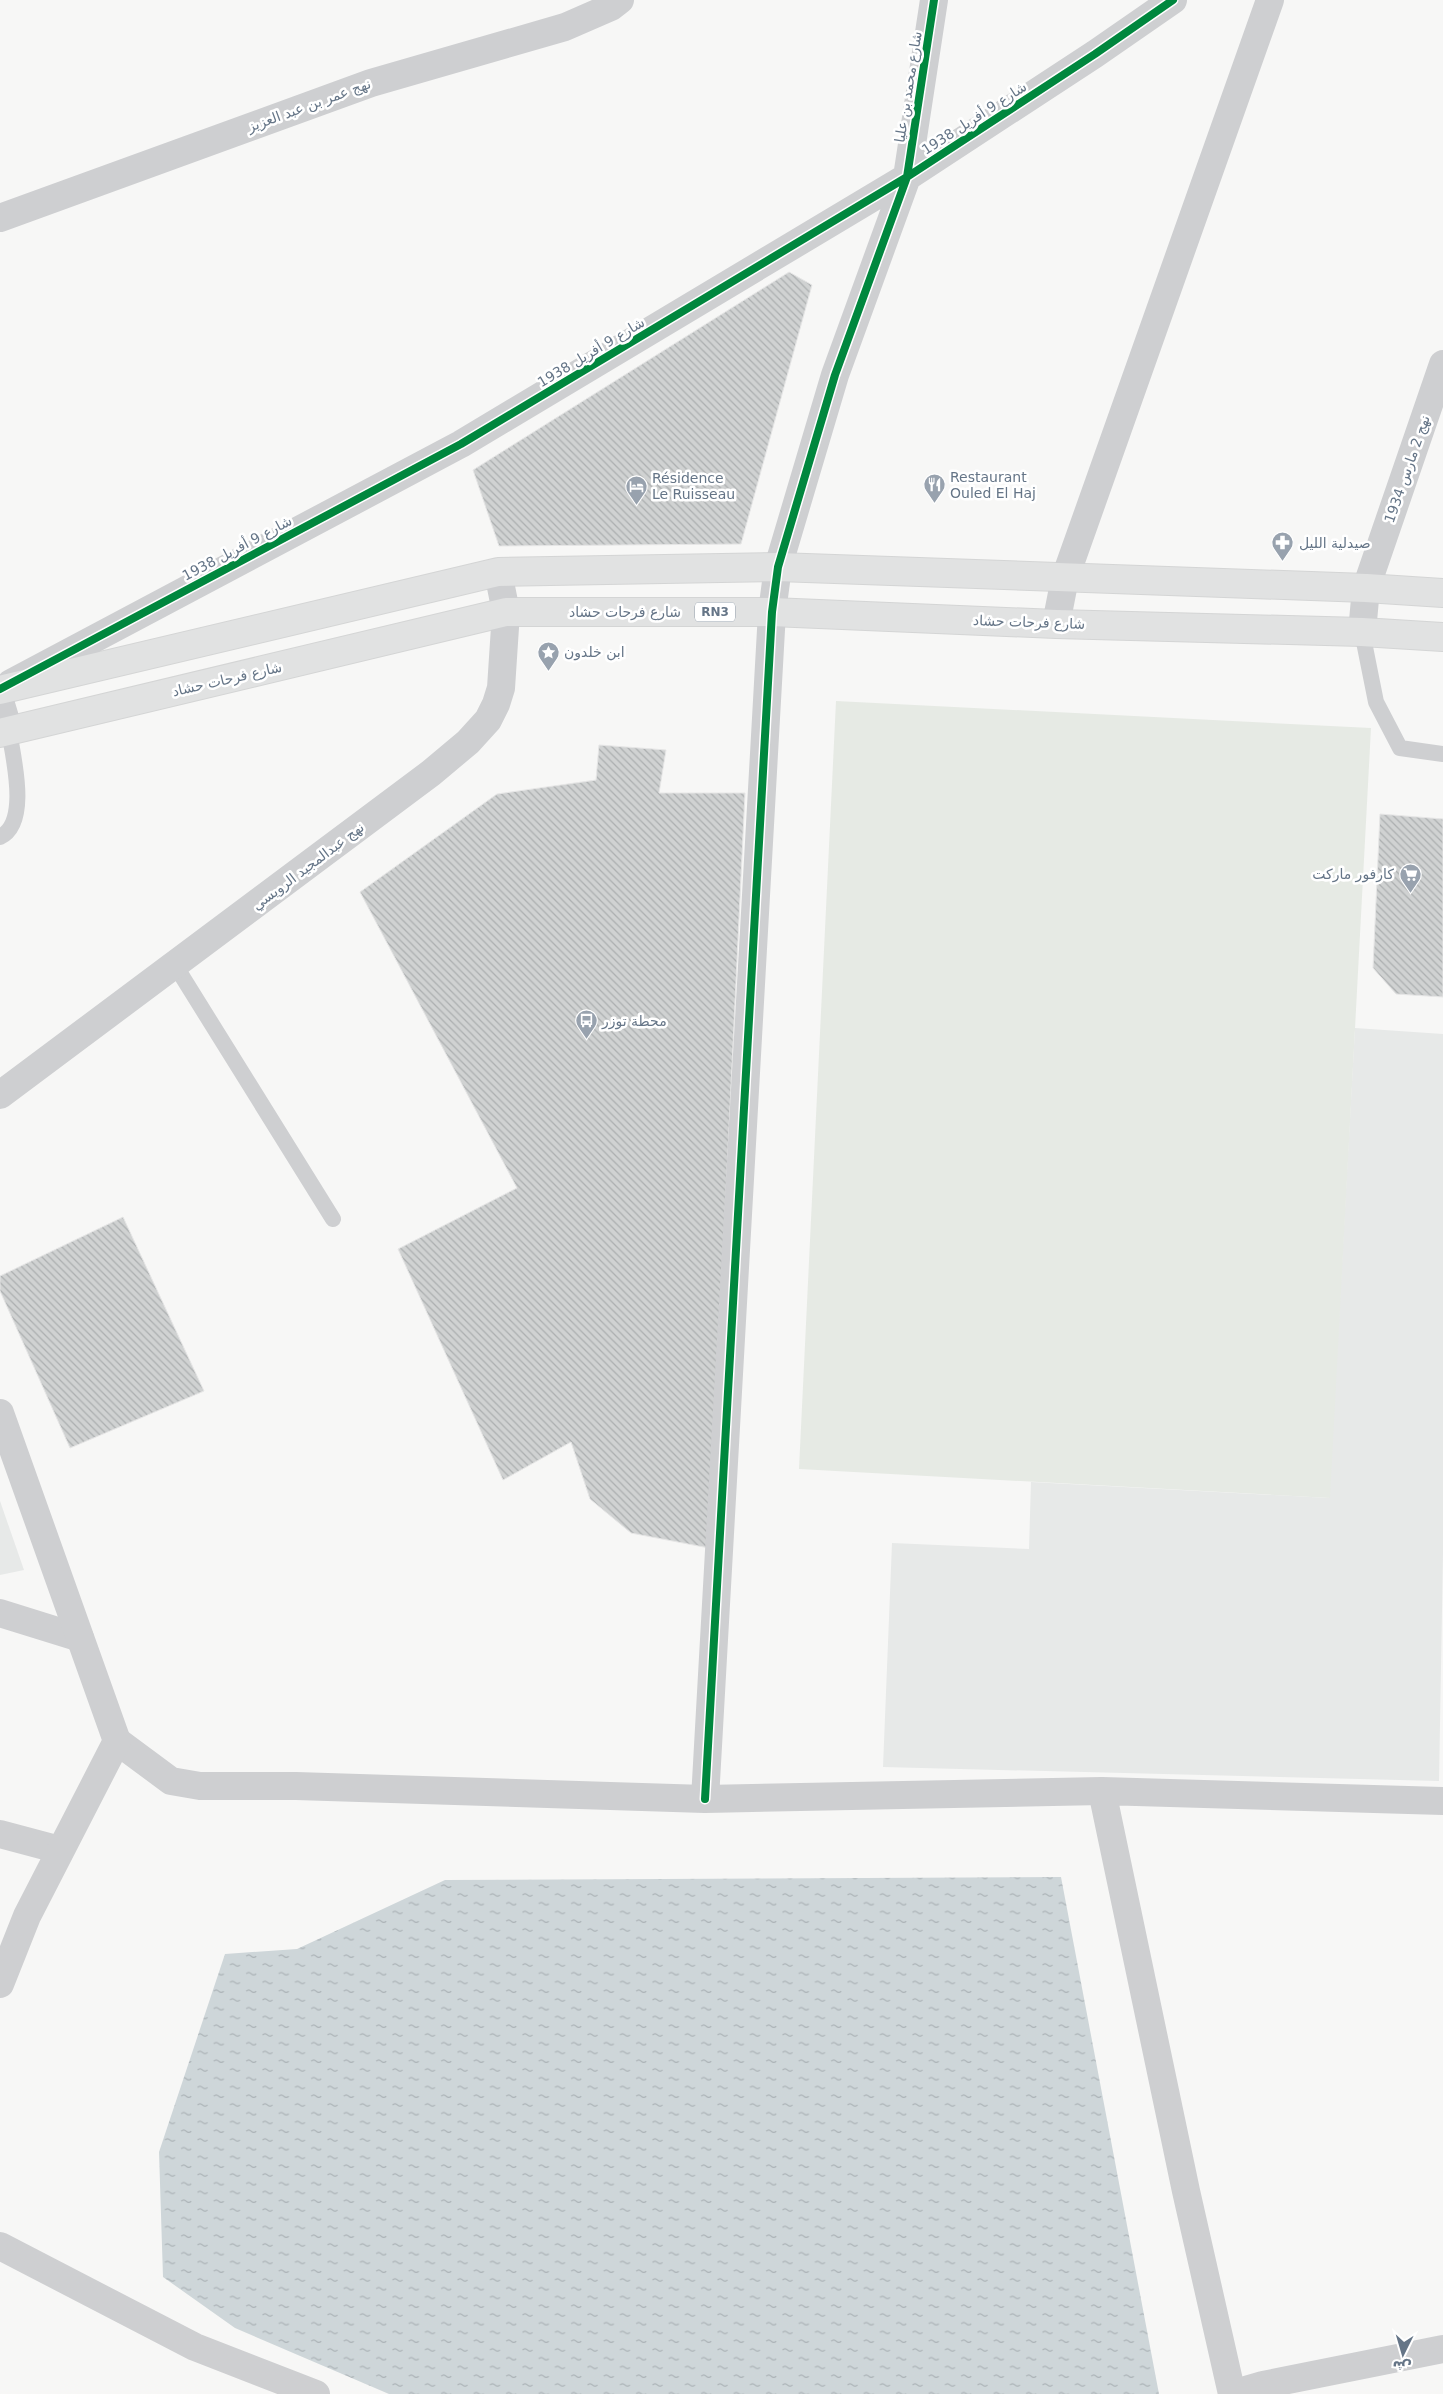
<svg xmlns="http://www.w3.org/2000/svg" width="1443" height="2394" viewBox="0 0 1443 2394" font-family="'DejaVu Sans','Noto Sans Arabic',sans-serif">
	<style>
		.built { fill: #e7e9e8 }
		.garden { fill: #e6eae4 }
		.water { fill: url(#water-ripples) }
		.building { fill: url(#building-back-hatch); stroke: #e6e6e6 }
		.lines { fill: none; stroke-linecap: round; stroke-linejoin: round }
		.primary-casing { stroke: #d4d5d5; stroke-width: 30 }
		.service { stroke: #cecfd1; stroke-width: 16 }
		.minor { stroke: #cecfd1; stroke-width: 28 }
		.tertiary { stroke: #cecfd1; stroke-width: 28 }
		.primary { stroke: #e1e2e2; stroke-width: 28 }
		.cycleway-casing { stroke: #fff; stroke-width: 11 }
		.cycleway { stroke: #00873e; stroke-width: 8 }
		.labels { text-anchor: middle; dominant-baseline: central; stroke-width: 5; stroke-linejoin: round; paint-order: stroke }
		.shield { fill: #fff; stroke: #939eab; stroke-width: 1 }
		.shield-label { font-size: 12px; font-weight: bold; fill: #657587 }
		.street-label { font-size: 14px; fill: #657587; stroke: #fff }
		.poi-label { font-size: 14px; fill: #657587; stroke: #fff; text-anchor: start }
	</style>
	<defs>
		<pattern id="water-ripples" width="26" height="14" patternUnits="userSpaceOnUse" patternTransform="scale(1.25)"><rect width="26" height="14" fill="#ced6d9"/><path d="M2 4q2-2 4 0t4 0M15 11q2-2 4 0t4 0" fill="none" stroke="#abb2b6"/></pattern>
		<pattern id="building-back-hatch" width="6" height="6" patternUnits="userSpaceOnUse" patternTransform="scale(1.25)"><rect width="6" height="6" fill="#d0d2d2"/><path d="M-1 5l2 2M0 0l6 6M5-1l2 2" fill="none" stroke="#acafb0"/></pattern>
	</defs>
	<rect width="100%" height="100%" fill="#f7f7f6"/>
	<!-- built -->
	<path class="built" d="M 1355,1028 L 1443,1034 L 1443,1553 L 1439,1781 L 883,1767 L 892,1543 L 1029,1549 L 1031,1482 L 1329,1498 Z
		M 0,1501 L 24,1570 L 0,1575 Z"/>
	<!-- garden -->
	<path class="garden" d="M 836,701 L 1371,728 L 1330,1498 L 799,1469 Z"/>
	<!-- water -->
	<path class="water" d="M 1061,1877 L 1159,2394 L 389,2394 L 235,2328 L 163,2277 L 159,2152 L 225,1954 L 297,1949 L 445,1880 Z"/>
	<!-- building -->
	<path class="building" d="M 789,272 L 812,285 L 741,544 L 499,546 L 473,470 Z
		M 599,745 L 666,750 L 659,793 L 745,793 L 709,1548 L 631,1533 L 590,1499 L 571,1442 L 503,1480 L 398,1249 L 517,1188 L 360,892 L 497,794 L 596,780 Z
		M 1380,814 L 1443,819 L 1443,997 L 1396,994 L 1373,968 Z
		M 123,1217 L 204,1391 L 70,1448 L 0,1291 L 0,1276 Z"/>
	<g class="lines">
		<defs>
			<path id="primary" d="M 0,690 L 498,572 L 778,567 L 1366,588 L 1443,593
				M 0,733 L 506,612 L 772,612 L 1056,624 L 1362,632 L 1443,637"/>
		</defs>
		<!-- primary casing -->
		<use href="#primary" class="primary-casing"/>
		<!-- service -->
		<path class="service" d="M 1362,632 L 1376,702 L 1400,748 L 1443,754
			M 0,837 C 30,823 13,757 9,731
			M 175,965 L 333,1219"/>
		<!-- minor -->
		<path class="minor" d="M 0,218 L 371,83 L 565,27 L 611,7 L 620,0
			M 1056,624 L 1065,578 L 1270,0
			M 11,683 L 461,444 L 907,177 L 1095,54 L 1173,0
			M 0,701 L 9,731
			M 0,1613 L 80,1638
			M 117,1741 L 171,1781 L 200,1786 L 296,1786 L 705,1799 L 1102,1791 L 1443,1801
			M 1102,1791 L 1186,2191 L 1232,2394
			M 705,1799 L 772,612 L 778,567 L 835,375 L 907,177 L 934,0
			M 0,1834 L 60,1850
			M 0,2246 L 195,2347 L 316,2394
			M 1232,2394 L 1263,2385 L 1443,2349"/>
		<!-- tertiary -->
		<path class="tertiary" d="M 1362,632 L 1366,588 L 1443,364
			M 0,1095 L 431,773 L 468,742 L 488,720 L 496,704 L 501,688 L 506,612 L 498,572
			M 0,1413 L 117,1741 L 27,1916 L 0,1984"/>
		<!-- primary -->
		<use href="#primary" class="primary"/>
		<defs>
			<path id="cycleway" d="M 0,689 L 461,444 L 907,177 L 1095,54 L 1173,0
				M 705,1799 L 772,612 L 778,567 L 835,375 L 907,177 L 934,0"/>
		</defs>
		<!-- cycleway casing -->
		<use href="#cycleway" class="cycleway-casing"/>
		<!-- cycleway -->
		<use href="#cycleway" class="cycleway"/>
	</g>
	<!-- icons -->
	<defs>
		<symbol id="restaurant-pin" viewBox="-11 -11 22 30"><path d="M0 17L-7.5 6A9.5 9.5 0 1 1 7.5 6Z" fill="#98a2ae" stroke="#fff"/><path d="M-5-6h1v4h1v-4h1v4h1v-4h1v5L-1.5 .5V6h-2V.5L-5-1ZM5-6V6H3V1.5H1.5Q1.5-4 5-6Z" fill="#fff"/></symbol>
		<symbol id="hotel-pin" viewBox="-11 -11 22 30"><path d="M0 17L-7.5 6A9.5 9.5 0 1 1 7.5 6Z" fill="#98a2ae" stroke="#fff"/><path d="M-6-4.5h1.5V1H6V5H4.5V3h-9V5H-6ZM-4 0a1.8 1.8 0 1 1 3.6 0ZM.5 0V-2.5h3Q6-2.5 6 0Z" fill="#fff"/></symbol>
		<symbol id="pharmacy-pin" viewBox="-11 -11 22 30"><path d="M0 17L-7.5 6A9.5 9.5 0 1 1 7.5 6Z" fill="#98a2ae" stroke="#fff"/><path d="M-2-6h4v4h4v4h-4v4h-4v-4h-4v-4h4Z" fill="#fff"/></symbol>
		<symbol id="sight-pin" viewBox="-11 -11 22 30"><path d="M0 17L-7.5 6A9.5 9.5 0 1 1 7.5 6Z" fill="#98a2ae" stroke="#fff"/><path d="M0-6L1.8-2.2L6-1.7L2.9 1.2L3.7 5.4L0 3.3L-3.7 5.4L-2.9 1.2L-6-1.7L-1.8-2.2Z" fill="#fff"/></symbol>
		<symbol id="supermarket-pin" viewBox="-11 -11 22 30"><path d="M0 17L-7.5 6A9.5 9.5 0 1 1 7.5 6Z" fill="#98a2ae" stroke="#fff"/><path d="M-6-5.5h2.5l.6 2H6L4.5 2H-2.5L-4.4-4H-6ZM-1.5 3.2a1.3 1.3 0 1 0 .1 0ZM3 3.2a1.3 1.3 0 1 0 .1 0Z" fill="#fff"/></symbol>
		<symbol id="bus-pin" viewBox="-11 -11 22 30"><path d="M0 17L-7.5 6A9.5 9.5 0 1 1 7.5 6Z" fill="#98a2ae" stroke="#fff"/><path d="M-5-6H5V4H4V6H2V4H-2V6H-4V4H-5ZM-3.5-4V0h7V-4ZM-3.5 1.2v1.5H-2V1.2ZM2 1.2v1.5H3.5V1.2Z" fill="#fff"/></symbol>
	</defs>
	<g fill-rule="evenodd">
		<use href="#restaurant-pin" x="922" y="472" width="25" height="34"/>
		<use href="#hotel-pin" x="624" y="474" width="25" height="34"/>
		<use href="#pharmacy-pin" x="1270" y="530" width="25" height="34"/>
		<use href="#sight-pin" x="536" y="640" width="25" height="34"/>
		<use href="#supermarket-pin" x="1398" y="862" width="25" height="34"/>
		<use href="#bus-pin" x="574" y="1008" width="25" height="34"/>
	</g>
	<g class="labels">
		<!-- shield labels -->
		<rect class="shield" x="695" y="602.5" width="40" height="19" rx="4"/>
		<g class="shield-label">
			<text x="715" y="612">RN3</text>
		</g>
		<!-- street labels -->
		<g class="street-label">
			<text transform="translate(908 87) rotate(-81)">شارع محمد بن عليا</text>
			<text transform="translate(309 105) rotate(-20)">نهج عمر بن عبد العزيز</text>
			<text transform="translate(974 118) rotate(-33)">شارع 9 أفريل 1938</text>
			<text transform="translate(591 352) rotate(-31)">شارع 9 أفريل 1938</text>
			<text transform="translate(1407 469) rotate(-71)">نهج 2 مارس 1934</text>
			<text transform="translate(237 548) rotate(-28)">شارع 9 أفريل 1938</text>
			<text x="625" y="612">شارع فرحات حشاد</text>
			<text transform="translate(1029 622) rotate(2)">شارع فرحات حشاد</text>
			<text transform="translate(227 679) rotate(-13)">شارع فرحات حشاد</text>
			<text transform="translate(308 866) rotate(-37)">نهج عبدالمجيد الرويسي</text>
		</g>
		<!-- poi labels -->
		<g class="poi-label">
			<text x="950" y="477">Restaurant<tspan x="950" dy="16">Ouled El Haj</tspan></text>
			<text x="652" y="478">Résidence<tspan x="652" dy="16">Le Ruisseau</tspan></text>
			<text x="1299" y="543">صيدلية الليل</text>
			<text x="564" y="652">ابن خلدون</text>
			<text x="1394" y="874" text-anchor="end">كارفور ماركت</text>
			<text x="602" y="1021">محطة توزر</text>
		</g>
	</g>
	<!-- north arrow -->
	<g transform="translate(1403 2354) rotate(185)" stroke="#ffffff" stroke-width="4" paint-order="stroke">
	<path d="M0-4L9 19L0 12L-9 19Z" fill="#657587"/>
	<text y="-8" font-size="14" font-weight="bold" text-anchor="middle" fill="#657587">ش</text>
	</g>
</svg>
